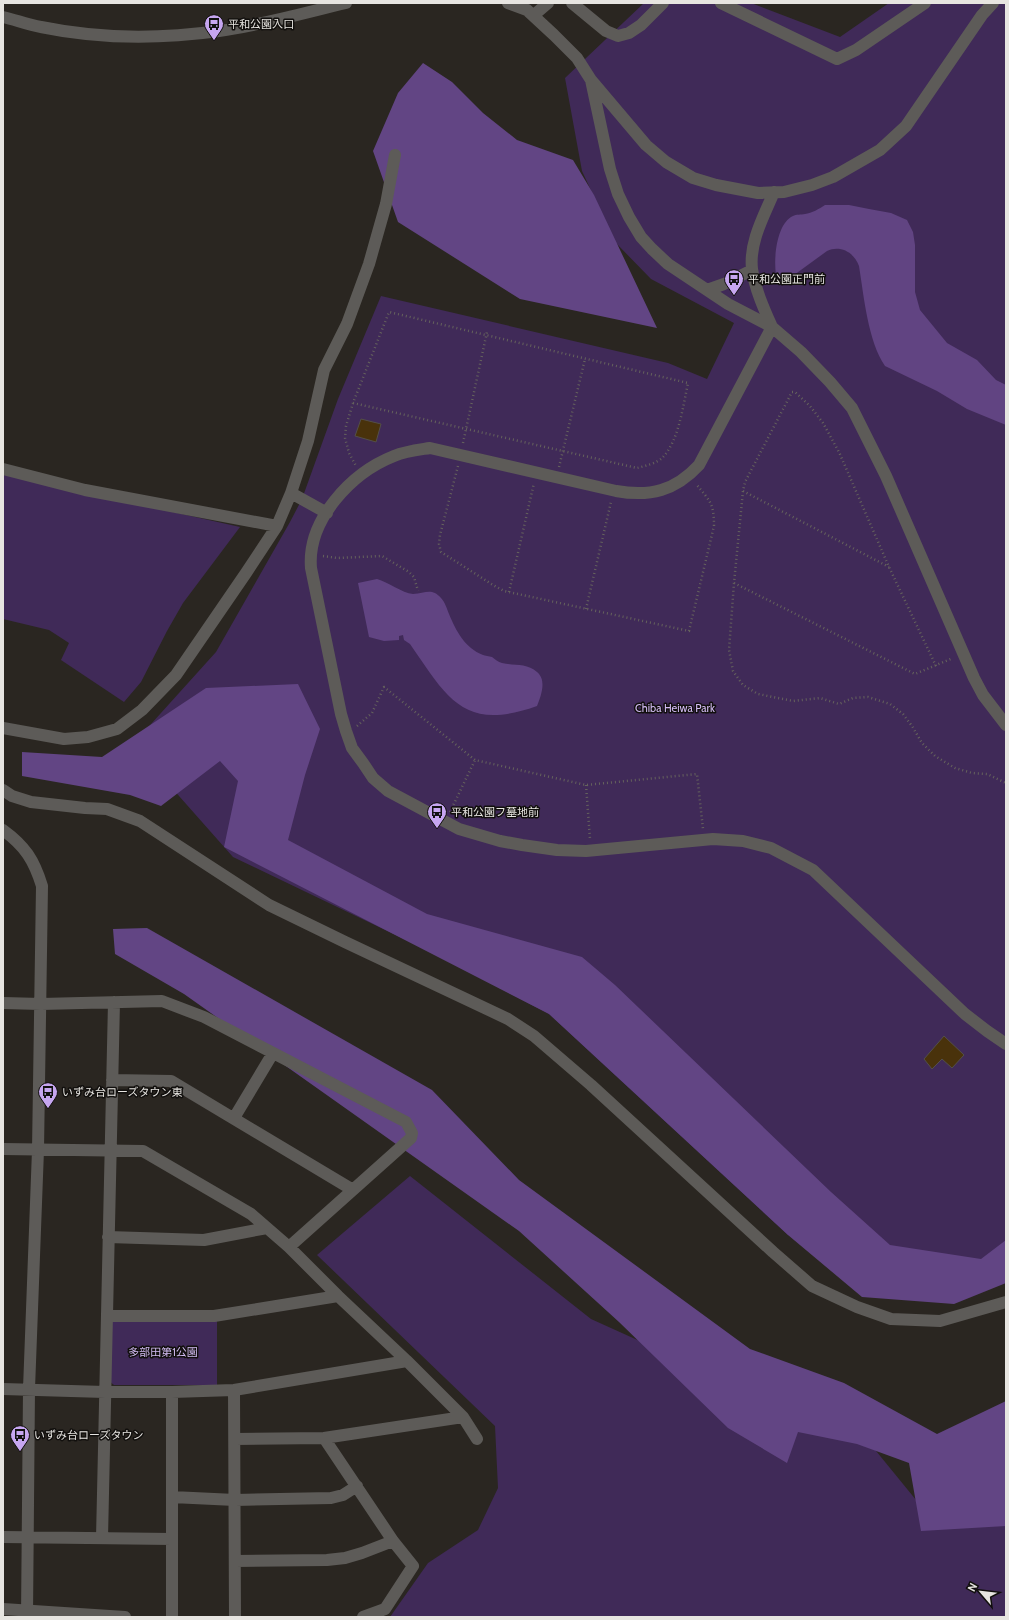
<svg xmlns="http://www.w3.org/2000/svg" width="1009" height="1620" viewBox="0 0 1009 1620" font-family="Cabin,'Noto Sans JP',sans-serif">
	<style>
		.green { fill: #402a58 }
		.forest { fill: #624584 }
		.water { fill: #614482 }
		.building { fill: #49320b; stroke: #534f49 }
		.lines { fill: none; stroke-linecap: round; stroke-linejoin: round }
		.path { stroke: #65625d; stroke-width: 2.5; stroke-dasharray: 1 3; stroke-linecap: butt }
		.minor { stroke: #5d5b58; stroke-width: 12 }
		.labels { text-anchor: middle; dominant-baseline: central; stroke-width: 3; stroke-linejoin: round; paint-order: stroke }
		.poi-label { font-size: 11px; fill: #e7e5e1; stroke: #110f0d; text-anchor: start }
		.park-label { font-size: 11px; fill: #d3bcf3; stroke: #110f0d }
	</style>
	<rect width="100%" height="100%" fill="#2a2621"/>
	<!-- green -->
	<path class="green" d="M 644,3 L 751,3 L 840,37 L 889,3 L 1006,3 L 1006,1262 L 951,1286 L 788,1235 L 549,1014 L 433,953 L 233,857 L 133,744 L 216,652 L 290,522 L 302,499 L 338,399 L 381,296 L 668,363 L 707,379 L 734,323 L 651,279 L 615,242 L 582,171 L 565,78 Z
		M 3,474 L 240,527 L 183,603 L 167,631 L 141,682 L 124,702 L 61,660 L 69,643 L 49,630 L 3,619 Z
		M 410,1176 L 591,1319 L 872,1446 L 934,1522 L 1006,1516 L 1006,1617 L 390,1617 L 428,1563 L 478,1530 L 498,1488 L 495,1426 L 317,1255 Z
		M 217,1319 L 217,1385 L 114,1385 L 109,1381 L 111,1323 L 115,1320 Z"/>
	<!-- forest -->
	<path class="forest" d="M 423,63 L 452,82 L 483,113 L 517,140 L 573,160 L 594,195 L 657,328 L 520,299 L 398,222 L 373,151 L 398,93 Z
		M 298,684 L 320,729 L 305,775 L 288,840 L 427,914 L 582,957 L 615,985 L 831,1192 L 890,1245 L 981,1259 L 1006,1240 L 1006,1283 L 954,1304 L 862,1297 L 788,1235 L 549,1014 L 224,847 L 238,781 L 220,761 L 161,806 L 130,795 L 22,776 L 22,752 L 102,757 L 206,688 Z
		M 147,928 L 432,1090 L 519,1180 L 750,1349 L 844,1383 L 937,1434 L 1006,1401 L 1006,1526 L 921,1531 L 909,1463 L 857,1444 L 798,1432 L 787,1463 L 728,1428 L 619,1322 L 519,1231 L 184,994 L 115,954 L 113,929 Z"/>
	<!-- water -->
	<path class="water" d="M 825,205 L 849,205 L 869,209 L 891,213 L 907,220 L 913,232 L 915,245 L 915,292 L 920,310 L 947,343 L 977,360 L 996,380 L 1006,385 L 1006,425 L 967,409 L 937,391 L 885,366 C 868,341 864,297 859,266 C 854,252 840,245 827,251 L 794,275 L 787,284 L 783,285 L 778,283 C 772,267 775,224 793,216 C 796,214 801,215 805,214 C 812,213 819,209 825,205 Z
		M 377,579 C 388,582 402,593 413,594 C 425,594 431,587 441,598 C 445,602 447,609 449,614 C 456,631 465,648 483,655 C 485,656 489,656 492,657 C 495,659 498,662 502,663 C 514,666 527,663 537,672 C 547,680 541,696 537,706 C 464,732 448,699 410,644 L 404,640 L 403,635 L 399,636 L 399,640 L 384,641 L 369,637 L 358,583 Z"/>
	<!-- building -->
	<path class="building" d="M 361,419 L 381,424 L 376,442 L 355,436 Z
		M 944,1036 L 964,1055 L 952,1068 L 942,1059 L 932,1069 L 924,1059 Z"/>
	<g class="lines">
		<!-- path -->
		<path class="path" d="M 353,403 L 637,468 C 645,466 658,463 663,457 C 679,440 683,406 688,383 L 389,312 L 353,403 L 346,426 L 345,438 L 349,453 L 356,466
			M 463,443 L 487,332
			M 458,466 L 440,535 L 439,544 L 441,552 L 493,585 L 504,591 L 689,631 L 714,526 C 714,503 710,501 696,484
			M 559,467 L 585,359
			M 743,491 L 889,567
			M 323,556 L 337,558 L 382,556 L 409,572 L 414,577 L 418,591
			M 734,583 L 915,674 L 953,658
			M 509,592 L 534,483
			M 586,609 L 611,502
			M 936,666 L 889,567 L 839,452 L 823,423 L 810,406 L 795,392 L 792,392 L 745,482 L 743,491 L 734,583 L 729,650 L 733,671 L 743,685 L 758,694 L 793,701 L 820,698 L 839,704 L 853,698 L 868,697 L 890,704 L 903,714 L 912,726 L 922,743 L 935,756 L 955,768 L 972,773 L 987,774 L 1006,783
			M 357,726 L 372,713 L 384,687 L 475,760 L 586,785 L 697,774 L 703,829
			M 586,785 L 590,839
			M 450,812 L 475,760"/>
		<!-- minor -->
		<path class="minor" d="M 508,3 L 527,10 L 554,35 L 577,58 L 591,80 L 646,145 L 666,162 L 693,178 L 716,185 L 758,193 L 784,192 L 812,185 L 833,177 L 880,150 L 906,126 L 982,15 L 993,3
			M 572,3 L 606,31 L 618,36 L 629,33 L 641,25 L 663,3
			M 721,3 L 837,59 L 856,50 L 925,3
			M 534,15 L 548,3
			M 3,17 C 16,20 28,25 41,27 C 99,39 160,39 219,31 C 262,25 304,13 346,3
			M 591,80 L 610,169 L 618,194 L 629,217 L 641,237 L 652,249 L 668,264 L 728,304 L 772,327 L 801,352 L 830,382 L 852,408 L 886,476 L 974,678 L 983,695 L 1006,725
			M 707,290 L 724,284 L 752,270
			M 772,327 L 699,465 C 675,491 650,497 616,491 L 430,448 C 417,450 406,451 394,456 C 351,473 307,520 311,568 L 341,714 L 346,731 L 352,748 L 363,763 L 373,778 L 388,791 L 459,829 L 500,841 L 522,845 L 557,850 L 586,851 L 713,839 L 743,841 L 771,848 L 813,870 L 965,1014 L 987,1031 L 1006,1044
			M 772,327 C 764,309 755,289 752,269 C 749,242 764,216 774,192
			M 3,469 L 85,490 L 277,526
			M 291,493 L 327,513
			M 3,728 L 64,739 L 88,737 L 117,729 L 142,710 L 176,675 L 246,573 L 277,526 L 291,493 L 308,441 L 324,370 L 347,324 L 369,264 L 386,204 L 395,155
			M 3,790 L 12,796 L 31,802 L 85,808 L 107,809 L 140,821 L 269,905 L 345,942 L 508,1019 L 534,1036 L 591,1085 L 773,1252 L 812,1286 L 857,1307 L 891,1319 L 940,1321 L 1006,1302
			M 3,830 C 25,846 34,860 42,886 L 38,1150 L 29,1389 L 27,1617
			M 3,1003 L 41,1004 L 162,1001 L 204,1017 L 406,1122 L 412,1133 L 411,1138 L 289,1247
			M 112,1080 L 171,1081 L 353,1190
			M 234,1118 L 273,1053
			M 3,1149 L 143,1151 L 251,1214 L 289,1247 L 338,1296 L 407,1361 L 463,1417 L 477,1439
			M 108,1237 L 204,1240 L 267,1228
			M 107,1316 L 214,1316 L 338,1296
			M 3,1389 L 105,1392 L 172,1392 L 234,1390 L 407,1361
			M 234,1390 L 235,1617
			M 324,1438 L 393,1541 L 413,1566 L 385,1609 L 363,1617
			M 235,1439 L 324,1438 L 463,1417
			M 172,1497 L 235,1500 L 331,1498 L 343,1495 L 357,1486
			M 3,1537 L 172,1539
			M 102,1538 L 114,1002
			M 235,1561 L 327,1560 L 345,1558 L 362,1553 L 393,1541
			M 3,1609 L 125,1617
			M 172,1617 L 172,1392"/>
	</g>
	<!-- icons -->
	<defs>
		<symbol id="bus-pin" viewBox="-11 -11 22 30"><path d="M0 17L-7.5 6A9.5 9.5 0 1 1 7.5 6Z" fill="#c6a6f0" stroke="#110f0d"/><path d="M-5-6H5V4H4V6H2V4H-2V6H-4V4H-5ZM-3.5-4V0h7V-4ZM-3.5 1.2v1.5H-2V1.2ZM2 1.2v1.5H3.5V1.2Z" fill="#111"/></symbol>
	</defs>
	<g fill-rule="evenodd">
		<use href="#bus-pin" x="203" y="13" width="22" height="30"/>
		<use href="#bus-pin" x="723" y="268" width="22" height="30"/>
		<use href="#bus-pin" x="426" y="801" width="22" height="30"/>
		<use href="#bus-pin" x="37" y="1081" width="22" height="30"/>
		<use href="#bus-pin" x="9" y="1424" width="22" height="30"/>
	</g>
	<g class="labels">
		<!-- poi labels -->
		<g class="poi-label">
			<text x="228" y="24">平和公園入口</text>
			<text x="748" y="279">平和公園正門前</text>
			<text x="451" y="812">平和公園フ墓地前</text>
			<text x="62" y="1092">いずみ台ローズタウン東</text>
			<text x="34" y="1435">いずみ台ローズタウン</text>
		</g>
		<!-- park labels -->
		<g class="park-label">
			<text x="675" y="708">Chiba Heiwa Park</text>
			<text x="163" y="1352">多部田第1公園</text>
		</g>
	</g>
	<!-- border -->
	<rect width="1009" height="1620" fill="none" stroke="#e7e5e1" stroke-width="8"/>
	<!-- north arrow -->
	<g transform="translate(981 1592) rotate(298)" stroke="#110f0d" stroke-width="3" paint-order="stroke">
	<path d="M0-3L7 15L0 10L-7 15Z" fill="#e7e5e1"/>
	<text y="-6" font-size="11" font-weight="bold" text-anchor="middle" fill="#e7e5e1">N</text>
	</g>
</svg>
